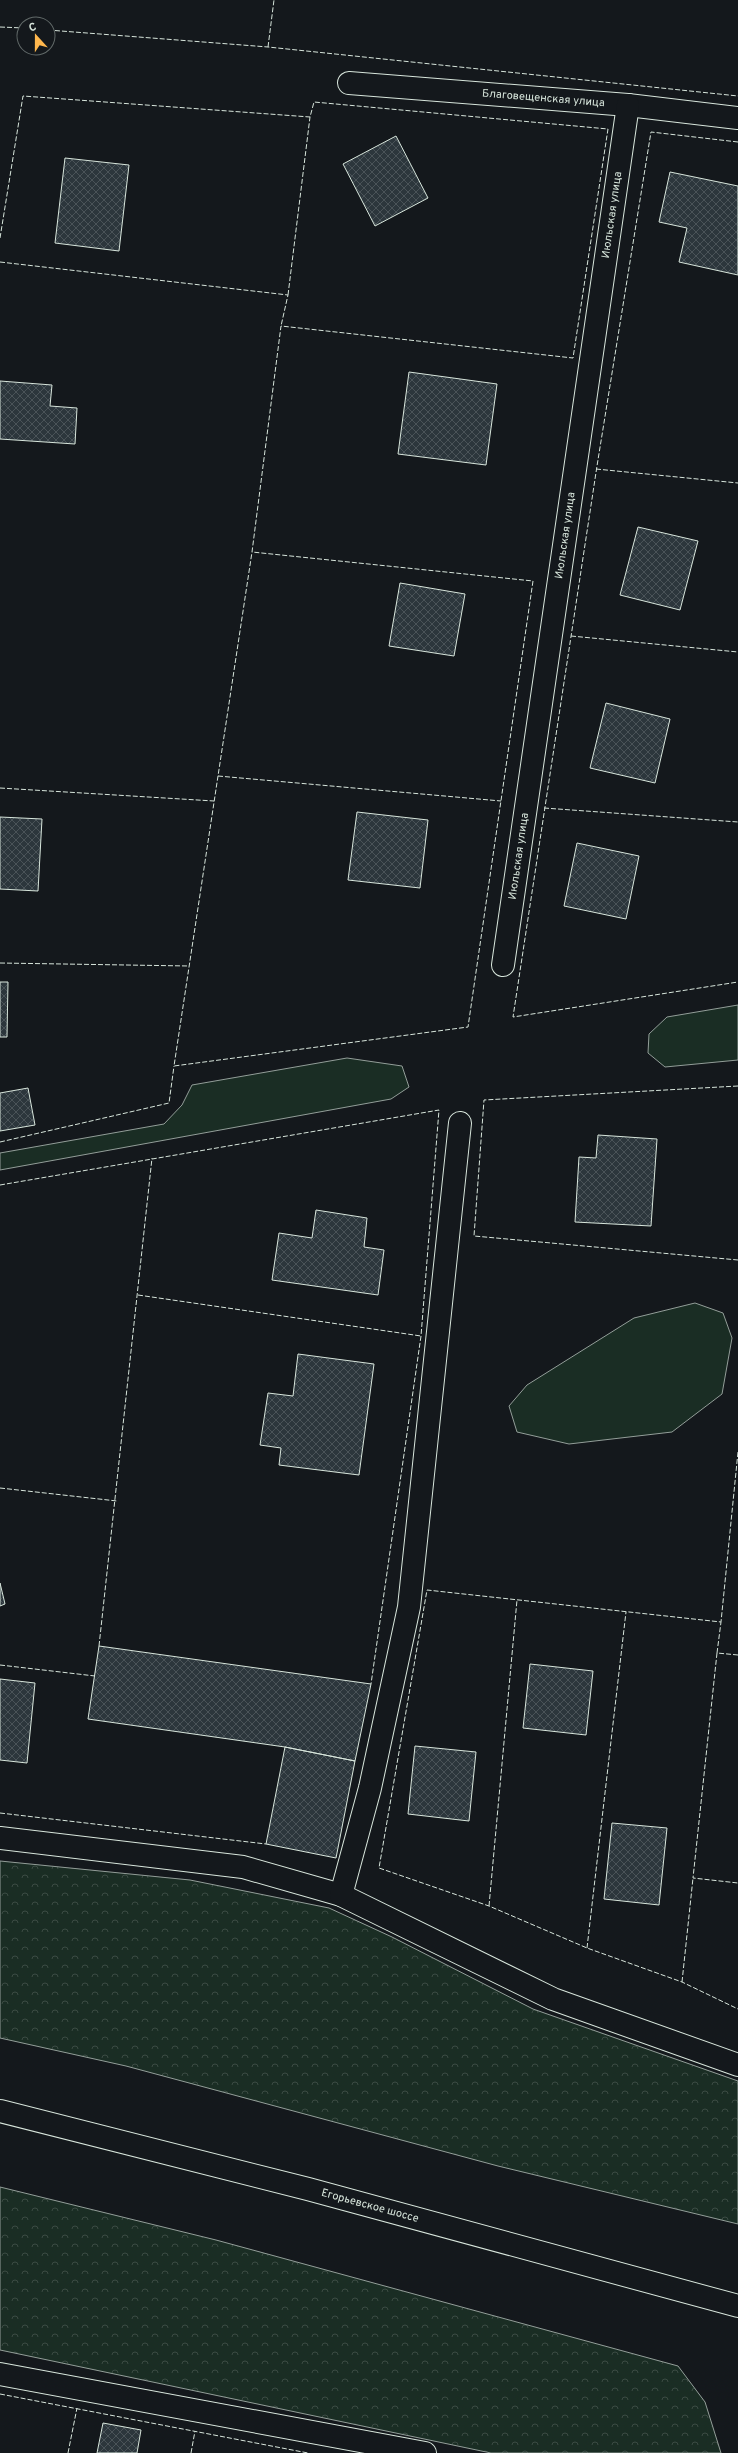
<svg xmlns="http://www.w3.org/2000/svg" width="738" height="2453" viewBox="0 0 738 2453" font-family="Overpass,sans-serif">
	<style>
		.green { fill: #1a2d24; stroke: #939e99 }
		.forest { fill: url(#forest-crowns); stroke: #939e99 }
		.building { fill: url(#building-cross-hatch); stroke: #d8e6dc }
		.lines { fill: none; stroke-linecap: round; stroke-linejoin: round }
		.minor-casing { stroke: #d8e6dc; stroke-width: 24 }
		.major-casing { stroke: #d8e6dc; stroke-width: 24 }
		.minor { stroke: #14181c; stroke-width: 22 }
		.major { stroke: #14181c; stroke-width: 22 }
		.fence { stroke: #d8e6dc; stroke-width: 1; stroke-dasharray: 5 2; stroke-linecap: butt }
		.labels { text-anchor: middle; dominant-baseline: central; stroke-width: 3; stroke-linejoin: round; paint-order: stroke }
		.street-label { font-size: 11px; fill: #d8e6dc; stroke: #14181c }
	</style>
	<defs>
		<pattern id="forest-crowns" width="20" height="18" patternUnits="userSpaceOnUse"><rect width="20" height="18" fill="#1a2d24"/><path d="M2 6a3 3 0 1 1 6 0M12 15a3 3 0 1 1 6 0" fill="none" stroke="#3b4b43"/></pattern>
		<pattern id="building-cross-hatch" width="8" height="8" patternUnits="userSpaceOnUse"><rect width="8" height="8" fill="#2c363c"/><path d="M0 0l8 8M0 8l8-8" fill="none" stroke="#4a5358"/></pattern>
	</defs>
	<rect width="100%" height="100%" fill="#14181c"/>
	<!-- green -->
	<path class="green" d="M 738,1005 L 738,1060 L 665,1067 L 648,1053 L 649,1034 L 667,1017 Z
		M 347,1058 L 402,1066 L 409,1087 L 391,1099 L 0,1170 L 0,1153 L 164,1124 L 182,1105 L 192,1085 Z
		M 695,1303 L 723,1313 L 732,1338 L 722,1394 L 672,1432 L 569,1444 L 517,1432 L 509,1406 L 527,1385 L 634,1318 Z"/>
	<!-- forest -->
	<path class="forest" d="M 0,1861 L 190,1880 L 329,1908 L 392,1937 L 533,2009 L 738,2081 L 738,2224 L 498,2166 L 126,2066 L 0,2038 Z
		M 0,2187 L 216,2240 L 678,2366 L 705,2402 L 721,2453 L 491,2453 L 0,2350 Z"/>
	<!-- building -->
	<path class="building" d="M 396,136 L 428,198 L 375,226 L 343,164 Z
		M 65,158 L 129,165 L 119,251 L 55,243 Z
		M 670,172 L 738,186 L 738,275 L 679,262 L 687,228 L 659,222 Z
		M 409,372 L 497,384 L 486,465 L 398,454 Z
		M 0,381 L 52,385 L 50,406 L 77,408 L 75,444 L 0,439 Z
		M 638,527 L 698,541 L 680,610 L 620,595 Z
		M 400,583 L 465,594 L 454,656 L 389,646 Z
		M 606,703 L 670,719 L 655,783 L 590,768 Z
		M 357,812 L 428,820 L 420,888 L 348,880 Z
		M 0,817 L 42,819 L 38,891 L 0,889 Z
		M 577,843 L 639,856 L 626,919 L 564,906 Z
		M 0,982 L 8,982 L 7,1037 L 0,1037 Z
		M 28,1088 L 35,1125 L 0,1131 L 0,1093 Z
		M 598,1135 L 657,1139 L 651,1226 L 575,1222 L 579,1157 L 596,1158 Z
		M 316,1210 L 367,1218 L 364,1247 L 384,1250 L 378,1295 L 272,1280 L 279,1233 L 312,1238 Z
		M 298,1354 L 374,1364 L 359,1475 L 279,1465 L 281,1448 L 260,1445 L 268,1393 L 293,1396 Z
		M 0,1583 L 5,1604 L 0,1606 Z
		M 99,1646 L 371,1684 L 355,1761 L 285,1747 L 88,1719 Z
		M 530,1664 L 593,1671 L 586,1735 L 523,1728 Z
		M 0,1679 L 35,1683 L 27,1763 L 0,1760 Z
		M 415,1746 L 476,1752 L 469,1821 L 408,1814 Z
		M 285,1747 L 355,1761 L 336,1858 L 266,1844 Z
		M 612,1823 L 667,1828 L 659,1905 L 604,1899 Z
		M 103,2423 L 141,2430 L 137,2453 L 97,2453 Z"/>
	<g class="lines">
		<defs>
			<g id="minor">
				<path id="s1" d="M 349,83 L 628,105 L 738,118"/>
				<path id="s2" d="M 503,965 L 628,105"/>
				<path d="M 0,1838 L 243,1867 L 341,1895 L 553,1999 L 738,2065"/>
				<path d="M 341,1895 L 370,1788 L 409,1607 L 460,1123"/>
				<path d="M 0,2374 L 425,2453"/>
			</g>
			<g id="major">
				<path id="s3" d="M 0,2111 L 308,2189 L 738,2306"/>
			</g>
		</defs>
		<!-- minor casing -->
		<use href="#minor" class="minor-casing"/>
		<!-- major casing -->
		<use href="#major" class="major-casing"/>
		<!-- minor -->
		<use href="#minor" class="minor"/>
		<!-- major -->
		<use href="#major" class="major"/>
		<!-- fence -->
		<path class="fence" d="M 0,27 L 24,28
			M 48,30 L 268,47 L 738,96
			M 268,47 L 274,0
			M 738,142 L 651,132 L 597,466 L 513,1017 L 738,982
			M 0,238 L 23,96 L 310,117 L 314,102 L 608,129 L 573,358 L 281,326 L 252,552 L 533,581 L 468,1027 L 174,1066 L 252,552
			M 0,262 L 288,295 L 281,326
			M 288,295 L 310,117
			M 596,469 L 738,483
			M 571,636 L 738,652
			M 218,776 L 501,801
			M 0,788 L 214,801
			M 544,808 L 738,822
			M 0,963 L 189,966
			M 738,1086 L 484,1100 L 474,1236 L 738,1260
			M 0,1142 L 169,1103 L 174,1066
			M 0,1185 L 439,1110 L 421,1336 L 371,1684
			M 138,1295 L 421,1336
			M 738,1452 L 721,1622 L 427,1590 L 379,1868 L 489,1906 L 587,1948 L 682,1982 L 738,2009
			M 0,1488 L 117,1501
			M 99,1646 L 152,1158
			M 717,1653 L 721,1622
			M 738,1655 L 717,1653 L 693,1878 L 738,1883
			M 0,1665 L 95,1676
			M 0,1813 L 266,1844
			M 489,1906 L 517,1600
			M 587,1948 L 626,1612
			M 682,1982 L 693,1878
			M 0,2394 L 308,2453
			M 68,2453 L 77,2408
			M 191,2453 L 195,2431"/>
	</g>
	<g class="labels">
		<!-- street labels -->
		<g class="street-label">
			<text stroke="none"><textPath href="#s1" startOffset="195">Благовещенская улица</textPath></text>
			<text stroke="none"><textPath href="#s2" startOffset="758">Июльская улица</textPath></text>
			<text stroke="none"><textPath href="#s2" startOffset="434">Июльская улица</textPath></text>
			<text stroke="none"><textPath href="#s2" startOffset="110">Июльская улица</textPath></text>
			<text stroke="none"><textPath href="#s3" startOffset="382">Егорьевское шоссе</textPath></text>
		</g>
	</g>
	<!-- north arrow -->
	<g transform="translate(36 36) rotate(339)"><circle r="19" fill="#14181c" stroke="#626a69"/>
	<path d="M0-3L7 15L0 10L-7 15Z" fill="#ffb74d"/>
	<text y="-6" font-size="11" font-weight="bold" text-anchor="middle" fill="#d8e6dc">С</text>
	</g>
</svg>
